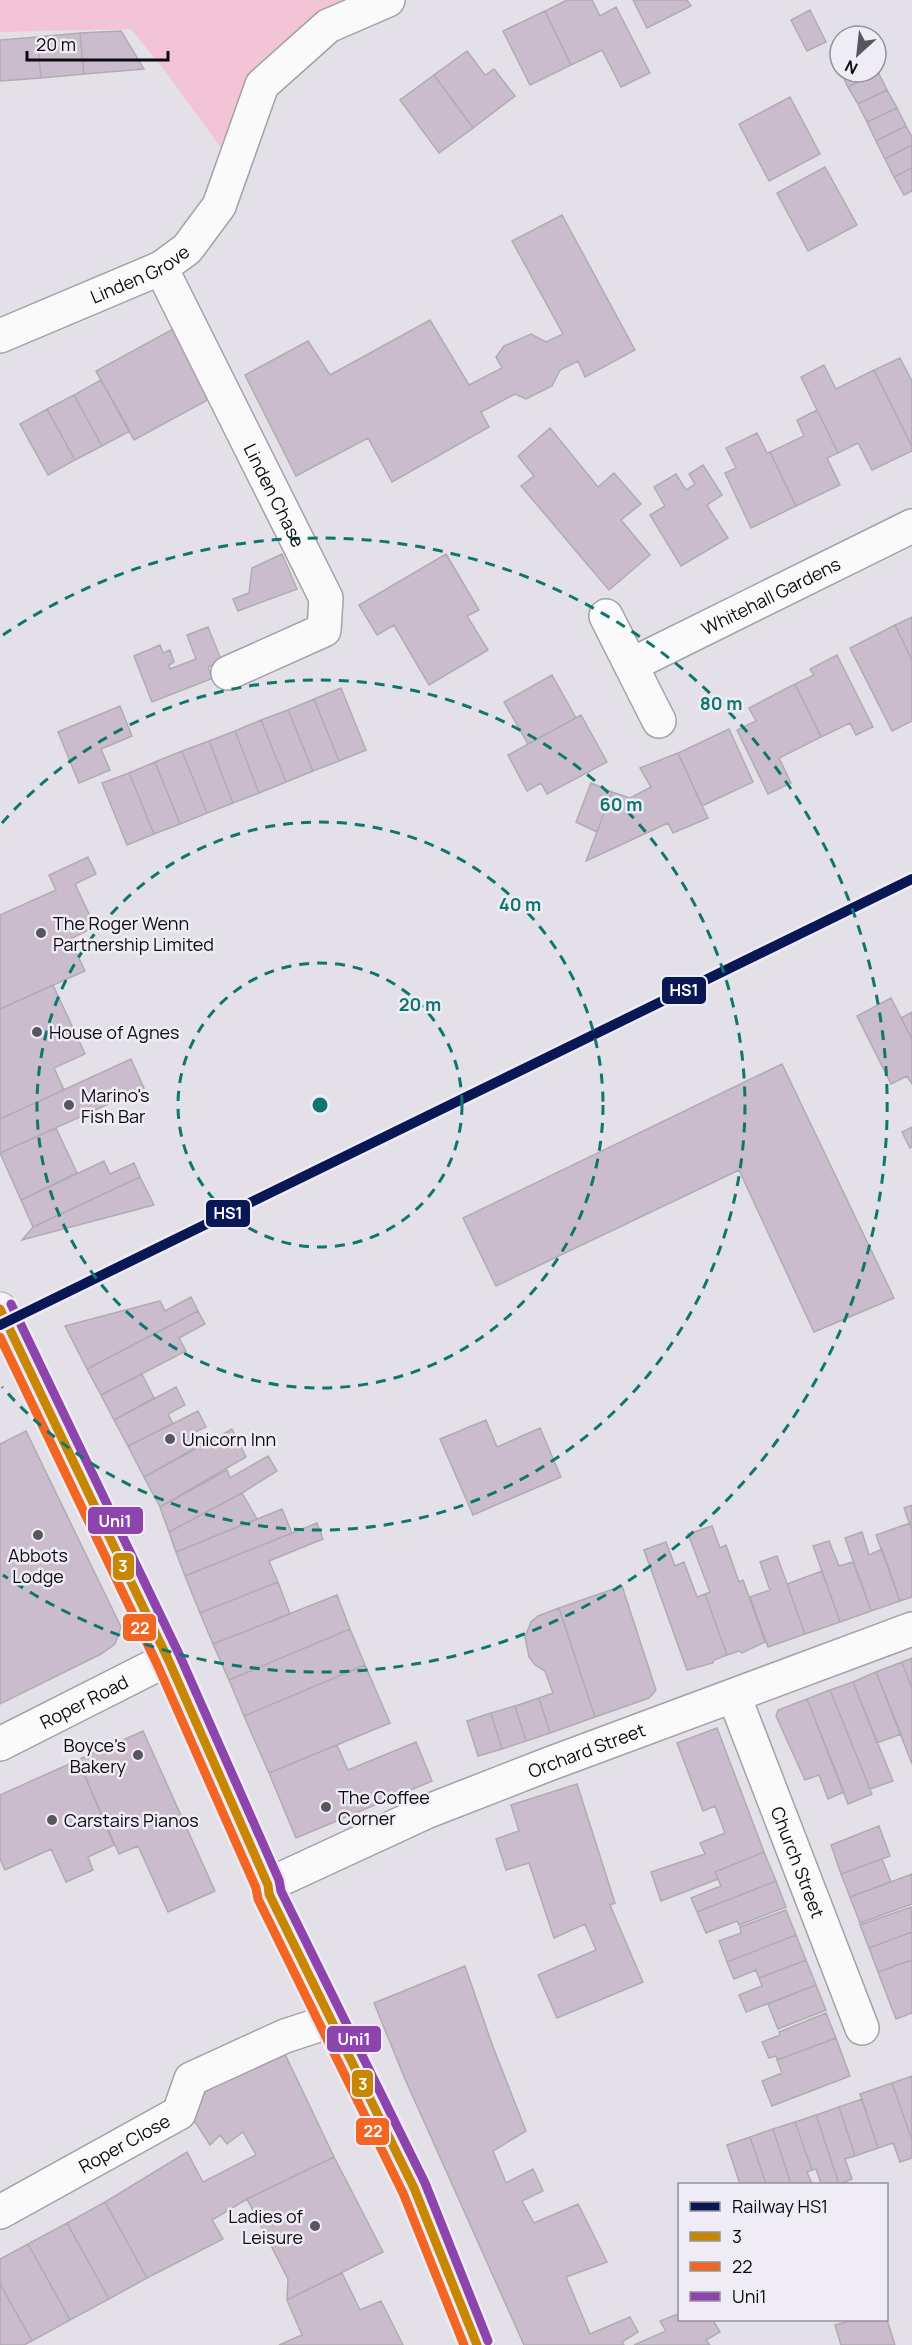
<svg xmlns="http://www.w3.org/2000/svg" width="912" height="2345" viewBox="0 0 912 2345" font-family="Manrope,sans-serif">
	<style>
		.green { fill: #f2c4d5 }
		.building { fill: #cabccc; stroke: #afacb1; stroke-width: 1.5 }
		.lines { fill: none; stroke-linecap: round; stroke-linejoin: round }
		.street-casing { stroke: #a2a1a5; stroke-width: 36 }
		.primary-casing { stroke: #bfbfc2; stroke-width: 36 }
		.street { stroke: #fbfafb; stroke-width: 33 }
		.primary { stroke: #f1f3f7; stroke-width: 33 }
		.bus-1-casing { stroke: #efecf6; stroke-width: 14 }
		.bus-2-casing { stroke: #efecf6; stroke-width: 14 }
		.bus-3-casing { stroke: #efecf6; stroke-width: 14 }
		.bus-1 { stroke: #c88703; stroke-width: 9 }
		.bus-2 { stroke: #f26522; stroke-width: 9 }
		.bus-3 { stroke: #8e44ad; stroke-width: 9 }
		.rail-1-casing { stroke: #efecf6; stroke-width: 15 }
		.rail-1 { stroke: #091855; stroke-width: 10 }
		.ring { fill: none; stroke: #0f766e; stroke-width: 3; stroke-dasharray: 10 8 }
		.poi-dot { fill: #57565b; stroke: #efecf6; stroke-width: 2 }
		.labels { text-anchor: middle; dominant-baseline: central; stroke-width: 5; stroke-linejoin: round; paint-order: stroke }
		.street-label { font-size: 18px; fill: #0c0b0f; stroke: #efecf6 }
		.poi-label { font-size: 18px; fill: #0c0b0f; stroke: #efecf6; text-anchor: start }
		.centre { fill: #0f766e; stroke: #efecf6; stroke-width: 3 }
		.ring-label { font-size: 18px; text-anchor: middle; font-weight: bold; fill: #0f766e; stroke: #efecf6; stroke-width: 5; stroke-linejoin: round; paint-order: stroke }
		.line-badge { stroke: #efecf6; stroke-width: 2 }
		.badge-label { font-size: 16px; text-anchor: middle; font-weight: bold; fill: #fff }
	</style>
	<rect width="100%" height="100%" fill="#e3e1e7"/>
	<!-- green -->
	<path class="green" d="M 0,0 L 388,0 L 262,85 L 233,164 L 165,71 L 131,29 L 0,32 Z"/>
	<!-- building -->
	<path class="building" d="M 567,0 L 592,0 L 600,16 L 616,7 L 650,73 L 621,87 L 602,50 L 571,65 L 545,11 Z
		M 633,0 L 687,0 L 691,6 L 647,28 Z
		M 810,10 L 826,42 L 807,51 L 791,20 Z
		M 545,11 L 571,65 L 530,85 L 503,31 Z
		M 121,31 L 144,69 L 84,74 L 80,33 Z
		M 80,33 L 84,74 L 41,78 L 37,37 Z
		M 37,37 L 41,78 L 0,81 L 0,40 Z
		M 840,45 L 840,68 L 839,68 L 830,50 Z
		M 467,51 L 485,75 L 494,69 L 515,96 L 473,128 L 434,75 Z
		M 876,67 L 878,72 L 848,87 L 841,72 L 876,72 Z
		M 878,72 L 887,90 L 858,104 L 848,87 Z
		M 434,75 L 473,128 L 439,153 L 400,100 Z
		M 887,90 L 897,108 L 867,122 L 858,104 Z
		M 790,97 L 820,154 L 769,181 L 739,124 Z
		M 897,108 L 906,126 L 876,141 L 867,122 Z
		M 906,126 L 912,137 L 912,145 L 885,159 L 876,141 Z
		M 912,145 L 912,168 L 894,177 L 885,159 Z
		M 825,167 L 857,225 L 808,251 L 777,193 Z
		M 912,168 L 912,191 L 904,195 L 894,177 Z
		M 562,215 L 635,350 L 585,377 L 578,361 L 560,370 L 552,386 L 526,399 L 515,394 L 481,412 L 489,427 L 392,482 L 368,438 L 296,476 L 245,375 L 308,341 L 330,375 L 430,320 L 469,385 L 502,368 L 496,357 L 504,346 L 531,334 L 546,342 L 563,334 L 512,241 Z
		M 175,328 L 213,397 L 134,440 L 96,371 Z
		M 900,358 L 912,381 L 912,447 L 874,370 Z
		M 824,365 L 836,389 L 874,370 L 912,447 L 912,451 L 872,470 L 858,443 L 838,453 L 801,377 Z
		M 101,380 L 130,431 L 102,446 L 74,395 Z
		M 74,395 L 102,446 L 75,460 L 47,409 Z
		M 47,409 L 75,460 L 48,475 L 20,424 Z
		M 817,410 L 838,453 L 827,458 L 840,485 L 796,506 L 770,452 L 804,436 L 797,420 Z
		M 550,428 L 598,487 L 614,473 L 641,504 L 621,520 L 650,555 L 609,590 L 521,486 L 534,476 L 518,456 Z
		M 757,433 L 767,453 L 770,452 L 796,506 L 751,528 L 725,473 L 736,468 L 726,448 Z
		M 703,465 L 722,495 L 707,505 L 728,538 L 681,566 L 650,515 L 665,506 L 654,487 L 676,474 L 686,490 L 695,484 L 689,474 Z
		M 282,554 L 297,589 L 238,611 L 233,599 L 249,593 L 252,568 Z
		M 446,554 L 479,610 L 467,616 L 488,650 L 429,685 L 394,625 L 377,635 L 359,605 Z
		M 912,617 L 912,660 L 895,625 Z
		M 895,625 L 912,660 L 912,721 L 892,731 L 850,648 Z
		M 208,627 L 222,662 L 208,667 L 213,678 L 152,702 L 134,656 L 160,645 L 163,653 L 170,650 L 174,662 L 169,665 L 170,669 L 196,659 L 187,635 Z
		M 837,655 L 873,727 L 856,735 L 850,723 L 821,737 L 795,684 L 814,675 L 810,669 Z
		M 552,675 L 576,718 L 528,744 L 504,702 Z
		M 795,684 L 821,737 L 779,758 L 791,783 L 768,794 L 737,730 L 756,721 L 749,708 Z
		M 341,688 L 366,750 L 339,761 L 314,699 Z
		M 314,699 L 339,761 L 313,771 L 288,710 Z
		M 120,706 L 132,736 L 101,749 L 110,770 L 79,783 L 58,732 Z
		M 288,710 L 313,771 L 286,782 L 261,720 Z
		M 581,715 L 607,762 L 547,794 L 541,783 L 527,791 L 508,755 Z
		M 261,720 L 286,782 L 259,793 L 235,731 Z
		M 729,729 L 753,782 L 702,806 L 678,753 Z
		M 235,731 L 259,793 L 233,803 L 209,741 Z
		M 209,741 L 233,803 L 207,813 L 182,751 Z
		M 182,751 L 207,813 L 180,824 L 155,762 Z
		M 678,753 L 708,818 L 673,833 L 668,823 L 586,861 L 612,792 L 630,798 L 651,787 L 640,768 Z
		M 155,762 L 180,824 L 154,834 L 129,773 Z
		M 129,773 L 154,834 L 127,845 L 102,783 Z
		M 591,783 L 612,792 L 597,832 L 576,822 Z
		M 88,857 L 96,874 L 75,884 L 95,927 L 70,939 L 85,971 L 0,1009 L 0,915 L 56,890 L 49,875 Z
		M 53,985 L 85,1054 L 54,1068 L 64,1090 L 0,1119 L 0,1009 Z
		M 891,998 L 912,1039 L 912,1084 L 907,1076 L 891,1084 L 857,1016 Z
		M 912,1012 L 912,1039 L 901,1018 Z
		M 131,1059 L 144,1088 L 0,1153 L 0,1119 Z
		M 782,1064 L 894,1298 L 814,1332 L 739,1170 L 496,1286 L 463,1218 Z
		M 912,1127 L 912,1147 L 910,1148 L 902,1132 Z
		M 56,1128 L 77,1173 L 21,1200 L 0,1153 Z
		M 104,1161 L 110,1174 L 134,1163 L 140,1177 L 33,1227 L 21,1200 Z
		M 140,1177 L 154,1205 L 22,1240 L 33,1227 Z
		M 191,1297 L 198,1311 L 87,1369 L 65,1326 L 160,1301 L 165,1311 Z
		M 198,1311 L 205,1324 L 179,1338 L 186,1351 L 101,1395 L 87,1369 Z
		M 142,1374 L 154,1398 L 114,1420 L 101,1395 Z
		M 176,1387 L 185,1405 L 168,1414 L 173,1424 L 128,1446 L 114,1420 Z
		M 198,1411 L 206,1427 L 195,1432 L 201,1445 L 144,1477 L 128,1446 Z
		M 486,1420 L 497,1447 L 540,1428 L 561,1477 L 473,1515 L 440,1439 Z
		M 232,1429 L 246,1457 L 160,1507 L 144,1477 Z
		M 26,1431 L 121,1627 L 115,1644 L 101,1654 L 0,1704 L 0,1444 Z
		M 268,1456 L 277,1471 L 242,1493 L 169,1532 L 160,1507 L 227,1470 L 230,1478 Z
		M 242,1493 L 257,1519 L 176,1552 L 169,1532 Z
		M 912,1505 L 912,1530 L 904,1508 Z
		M 282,1509 L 292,1533 L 185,1576 L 176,1552 Z
		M 317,1523 L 323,1539 L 269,1561 L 278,1582 L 200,1613 L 185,1576 Z
		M 910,1523 L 912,1530 L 912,1597 L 900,1601 L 876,1535 Z
		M 712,1526 L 720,1548 L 726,1545 L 739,1582 L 743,1580 L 765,1642 L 742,1653 L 739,1651 L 727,1655 L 705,1594 L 710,1592 L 688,1534 Z
		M 862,1532 L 869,1555 L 882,1549 L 900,1601 L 871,1611 L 845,1538 Z
		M 829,1541 L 839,1566 L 853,1562 L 871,1611 L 840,1622 L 813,1546 Z
		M 666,1542 L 675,1566 L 684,1562 L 697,1597 L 705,1594 L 727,1655 L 714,1660 L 713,1663 L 687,1670 L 644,1550 Z
		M 777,1556 L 805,1634 L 768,1647 L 750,1597 L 770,1590 L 760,1562 Z
		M 822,1571 L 840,1622 L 805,1634 L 787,1584 Z
		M 278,1582 L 290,1614 L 213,1644 L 200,1613 Z
		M 622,1586 L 656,1690 L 649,1698 L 595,1717 L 559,1608 Z
		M 337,1595 L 350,1629 L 229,1680 L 213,1644 Z
		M 559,1608 L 595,1717 L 550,1733 L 539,1698 L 553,1693 L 545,1671 L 535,1665 L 529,1657 L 525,1637 L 531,1622 L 538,1616 Z
		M 350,1629 L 365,1665 L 244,1716 L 229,1680 Z
		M 912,1658 L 912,1689 L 902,1662 Z
		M 902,1662 L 912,1689 L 912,1764 L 876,1672 Z
		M 365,1665 L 390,1723 L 269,1773 L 244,1716 Z
		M 876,1672 L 901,1734 L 877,1743 L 853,1682 Z
		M 853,1682 L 893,1781 L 870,1789 L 830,1690 Z
		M 830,1690 L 872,1794 L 848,1804 L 807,1699 Z
		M 539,1698 L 550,1733 L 526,1741 L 515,1706 Z
		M 807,1699 L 844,1792 L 828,1799 L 819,1775 L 805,1780 L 776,1716 L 778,1710 Z
		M 515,1706 L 526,1741 L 502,1749 L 491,1713 Z
		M 491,1713 L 502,1749 L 478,1756 L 467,1721 Z
		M 717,1728 L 764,1852 L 715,1872 L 718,1879 L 661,1901 L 651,1872 L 705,1854 L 700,1843 L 725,1833 L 715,1806 L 703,1811 L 677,1743 Z
		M 143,1731 L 215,1891 L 168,1912 L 138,1846 L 119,1854 L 78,1760 Z
		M 416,1742 L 432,1781 L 296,1838 L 269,1773 L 337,1745 L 348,1770 Z
		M 78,1760 L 114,1845 L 88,1857 L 93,1870 L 66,1882 L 51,1849 L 5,1870 L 0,1859 L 0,1795 Z
		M 577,1784 L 615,1903 L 610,1905 L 643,1982 L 557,2018 L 538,1975 L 596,1950 L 585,1924 L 554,1938 L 529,1863 L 506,1870 L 496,1839 L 519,1831 L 511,1805 Z
		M 879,1826 L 890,1856 L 841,1874 L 831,1845 Z
		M 764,1852 L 776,1881 L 697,1912 L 691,1898 L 721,1886 L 715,1872 Z
		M 882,1859 L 891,1882 L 850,1897 L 841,1874 Z
		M 912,1874 L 912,1904 L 860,1923 L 850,1897 Z
		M 776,1881 L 786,1907 L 739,1925 L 737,1921 L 706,1933 L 697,1912 Z
		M 911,1907 L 912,1932 L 869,1948 L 860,1925 Z
		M 786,1910 L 796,1935 L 727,1962 L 719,1941 L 741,1933 L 740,1927 Z
		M 912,1932 L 912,1960 L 878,1972 L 869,1948 Z
		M 796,1935 L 806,1960 L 759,1978 L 756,1970 L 734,1979 L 727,1962 Z
		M 806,1960 L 816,1985 L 746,2012 L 739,1995 L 762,1986 L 759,1978 Z
		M 912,1960 L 912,2013 L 896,2019 L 878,1972 Z
		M 465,1966 L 493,2047 L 526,2131 L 493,2151 L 506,2183 L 533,2169 L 543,2191 L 522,2201 L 534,2223 L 578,2204 L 607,2262 L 566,2277 L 590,2334 L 630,2317 L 638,2332 L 622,2342 L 624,2345 L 524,2345 L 405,2079 L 374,2003 Z
		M 816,1985 L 826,2010 L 778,2029 L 768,2004 Z
		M 826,2013 L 836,2038 L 777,2060 L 776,2056 L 769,2058 L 762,2042 L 780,2035 L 779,2032 Z
		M 836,2038 L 850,2076 L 772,2106 L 762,2081 L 782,2073 L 777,2060 Z
		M 284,2052 L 334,2157 L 247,2199 L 212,2220 L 223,2239 L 147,2278 L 105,2202 L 187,2152 L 203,2182 L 256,2155 L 243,2132 L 227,2144 L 220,2135 L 210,2145 L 192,2117 L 199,2090 Z
		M 912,2076 L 912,2140 L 892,2083 Z
		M 892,2083 L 912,2140 L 912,2158 L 900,2162 L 893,2143 L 878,2148 L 860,2094 Z
		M 862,2099 L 878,2148 L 855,2156 L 839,2107 Z
		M 839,2107 L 855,2156 L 845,2159 L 852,2179 L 839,2184 L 816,2115 Z
		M 816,2115 L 839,2184 L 821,2184 L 816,2169 L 812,2170 L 795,2122 Z
		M 795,2122 L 812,2170 L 807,2172 L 812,2184 L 791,2184 L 773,2129 Z
		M 773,2129 L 791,2184 L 766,2184 L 750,2137 Z
		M 750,2137 L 766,2184 L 740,2184 L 727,2145 Z
		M 334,2157 L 383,2252 L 287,2300 L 288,2279 L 247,2199 Z
		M 105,2202 L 147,2278 L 109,2299 L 67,2223 Z
		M 67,2223 L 109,2299 L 70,2320 L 28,2244 Z
		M 28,2244 L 70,2320 L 32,2341 L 0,2284 L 0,2259 Z
		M 342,2273 L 360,2310 L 381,2301 L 403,2345 L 279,2345 L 302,2335 L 287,2300 Z
		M 0,2284 L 32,2341 L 24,2345 L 0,2345 Z
		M 680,2313 L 680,2320 L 713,2320 L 720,2332 L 706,2340 L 710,2345 L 634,2345 L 666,2331 L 660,2321 Z
		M 886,2317 L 895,2345 L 841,2345 L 835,2325 L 853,2320 L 886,2320 Z"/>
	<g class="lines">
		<defs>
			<g id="street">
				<path id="s1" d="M 161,268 L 326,598 L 324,630 L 228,673"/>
				<path id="s2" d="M 0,336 L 161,268 L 187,249 L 219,206 L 262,85 L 328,26 L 388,0"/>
				<path d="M 606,616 L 659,721"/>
				<path id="s3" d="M 631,665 L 912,526"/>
				<path id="s4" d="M 734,1696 L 862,2028"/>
				<path id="s5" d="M 0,1744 L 168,1659"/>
				<path id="s6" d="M 268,1885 L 426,1812 L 549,1764 L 912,1629"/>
				<path id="s7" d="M 0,2212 L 179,2113 L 191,2079 L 285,2036 L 331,2021"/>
			</g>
			<path id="primary" d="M 0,1309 L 168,1659 L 268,1885 L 269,1894 L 414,2188 L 477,2345"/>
		</defs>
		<!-- street casing -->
		<use href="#street" class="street-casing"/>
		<!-- primary casing -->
		<use href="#primary" class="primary-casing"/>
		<!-- street -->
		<use href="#street" class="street"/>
		<!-- primary -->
		<use href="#primary" class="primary"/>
		<defs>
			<path id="bus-1" d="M 0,1309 L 168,1659 L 268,1885 L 269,1894 L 414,2188 L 477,2345"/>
			<path id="bus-2" d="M 0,1337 L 157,1664 L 256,1888 L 258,1899 L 403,2193 L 464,2345"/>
			<path id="bus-3" d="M 11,1304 L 179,1654 L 279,1880 L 281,1891 L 425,2183 L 488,2341"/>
		</defs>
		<!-- bus-1 casing -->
		<use href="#bus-1" class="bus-1-casing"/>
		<!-- bus-2 casing -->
		<use href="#bus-2" class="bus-2-casing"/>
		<!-- bus-3 casing -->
		<use href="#bus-3" class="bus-3-casing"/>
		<!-- bus-1 -->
		<use href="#bus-1" class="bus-1"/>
		<!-- bus-2 -->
		<use href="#bus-2" class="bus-2"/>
		<!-- bus-3 -->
		<use href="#bus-3" class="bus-3"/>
		<defs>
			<path id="rail-1" d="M 0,1325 L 912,879"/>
		</defs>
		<!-- rail-1 casing -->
		<use href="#rail-1" class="rail-1-casing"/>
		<!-- rail-1 -->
		<use href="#rail-1" class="rail-1"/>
	</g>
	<!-- distance rings -->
	<g class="ring">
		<circle cx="320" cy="1105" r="142"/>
		<circle cx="320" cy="1105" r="283"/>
		<path d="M2 823A425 425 0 1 1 2 1387"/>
		<path d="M3 635A567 567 0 1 1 3 1575"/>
	</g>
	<!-- markers -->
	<g class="poi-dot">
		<circle cx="41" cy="933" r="6"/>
		<circle cx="37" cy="1032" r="6"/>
		<circle cx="69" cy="1105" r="6"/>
		<circle cx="170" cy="1439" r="6"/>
		<circle cx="38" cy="1535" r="6"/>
		<circle cx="138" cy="1755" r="6"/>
		<circle cx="326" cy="1807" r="6"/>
		<circle cx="52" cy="1820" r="6"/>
		<circle cx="315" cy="2226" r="6"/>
	</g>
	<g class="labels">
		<!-- street labels -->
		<g class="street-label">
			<text stroke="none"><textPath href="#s2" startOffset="153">Linden Grove</textPath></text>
			<text stroke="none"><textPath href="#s1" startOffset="254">Linden Chase</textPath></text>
			<text stroke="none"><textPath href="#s3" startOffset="156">Whitehall Gardens</textPath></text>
			<text stroke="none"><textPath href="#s5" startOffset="94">Roper Road</textPath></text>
			<text stroke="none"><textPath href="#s6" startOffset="346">Orchard Street</textPath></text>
			<text stroke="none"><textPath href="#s4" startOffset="178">Church Street</textPath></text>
			<text stroke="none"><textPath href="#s7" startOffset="142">Roper Close</textPath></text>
		</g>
		<!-- poi labels -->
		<g class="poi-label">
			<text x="53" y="923">The Roger Wenn<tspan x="53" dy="21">Partnership Limited</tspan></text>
			<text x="49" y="1032">House of Agnes</text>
			<text x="81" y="1095">Marino's<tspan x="81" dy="21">Fish Bar</tspan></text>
			<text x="182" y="1439">Unicorn Inn</text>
			<text x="38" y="1555" text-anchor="middle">Abbots<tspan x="38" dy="21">Lodge</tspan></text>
			<text x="126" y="1745" text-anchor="end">Boyce's<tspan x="126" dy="21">Bakery</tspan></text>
			<text x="338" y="1797">The Coffee<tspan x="338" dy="21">Corner</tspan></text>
			<text x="64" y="1820">Carstairs Pianos</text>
			<text x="303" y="2216" text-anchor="end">Ladies of<tspan x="303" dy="21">Leisure</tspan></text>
		</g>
	</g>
	<circle cx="320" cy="1105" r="9" class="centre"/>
	<g class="ring-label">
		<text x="721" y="710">80 m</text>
		<text x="621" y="811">60 m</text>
		<text x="520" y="911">40 m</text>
		<text x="420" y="1011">20 m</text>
	</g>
	<g class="line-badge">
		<rect x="661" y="976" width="46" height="29" rx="6" fill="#091855"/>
		<rect x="205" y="1199" width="46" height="29" rx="6" fill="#091855"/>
		<rect x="87" y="1506" width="57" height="29" rx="6" fill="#8e44ad"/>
		<rect x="112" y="1552" width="23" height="29" rx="6" fill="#c88703"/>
		<rect x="122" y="1613" width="35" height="29" rx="6" fill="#f26522"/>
		<rect x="326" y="2025" width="56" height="28" rx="6" fill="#8e44ad"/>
		<rect x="351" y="2069" width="23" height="29" rx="6" fill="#c88703"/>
		<rect x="355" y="2117" width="35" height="29" rx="6" fill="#f26522"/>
	</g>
	<g class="badge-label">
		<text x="684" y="996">HS1</text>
		<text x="228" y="1219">HS1</text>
		<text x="115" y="1527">Uni1</text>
		<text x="123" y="1572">3</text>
		<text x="140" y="1634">22</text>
		<text x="354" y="2045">Uni1</text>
		<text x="363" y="2090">3</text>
		<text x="373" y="2137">22</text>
	</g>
	<!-- legend -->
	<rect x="678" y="2183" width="210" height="138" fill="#efecf6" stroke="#94929a" stroke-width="1.5"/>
	<rect x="690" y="2202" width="30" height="9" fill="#091855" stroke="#94929a" stroke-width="1.5"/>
	<text x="732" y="2213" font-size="18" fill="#0c0b0f">Railway HS1</text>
	<rect x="690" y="2232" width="30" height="9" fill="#c88703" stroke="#94929a" stroke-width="1.5"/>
	<text x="732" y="2243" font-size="18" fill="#0c0b0f">3</text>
	<rect x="690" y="2262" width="30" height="9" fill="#f26522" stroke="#94929a" stroke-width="1.5"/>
	<text x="732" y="2273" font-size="18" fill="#0c0b0f">22</text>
	<rect x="690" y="2292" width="30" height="9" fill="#8e44ad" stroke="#94929a" stroke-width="1.5"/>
	<text x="732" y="2303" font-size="18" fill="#0c0b0f">Uni1</text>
	<!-- north arrow -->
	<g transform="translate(858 54) rotate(207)"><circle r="28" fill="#efecf6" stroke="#94929a" stroke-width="1.5"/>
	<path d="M0-4.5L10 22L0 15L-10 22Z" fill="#57565b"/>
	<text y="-9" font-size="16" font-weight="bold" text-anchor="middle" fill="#0c0b0f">N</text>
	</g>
	<!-- scale -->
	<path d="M27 51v9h141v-9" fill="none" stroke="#0c0b0f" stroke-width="3"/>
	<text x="36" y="51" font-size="18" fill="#0c0b0f" stroke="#efecf6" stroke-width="4.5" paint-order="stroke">20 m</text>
</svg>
